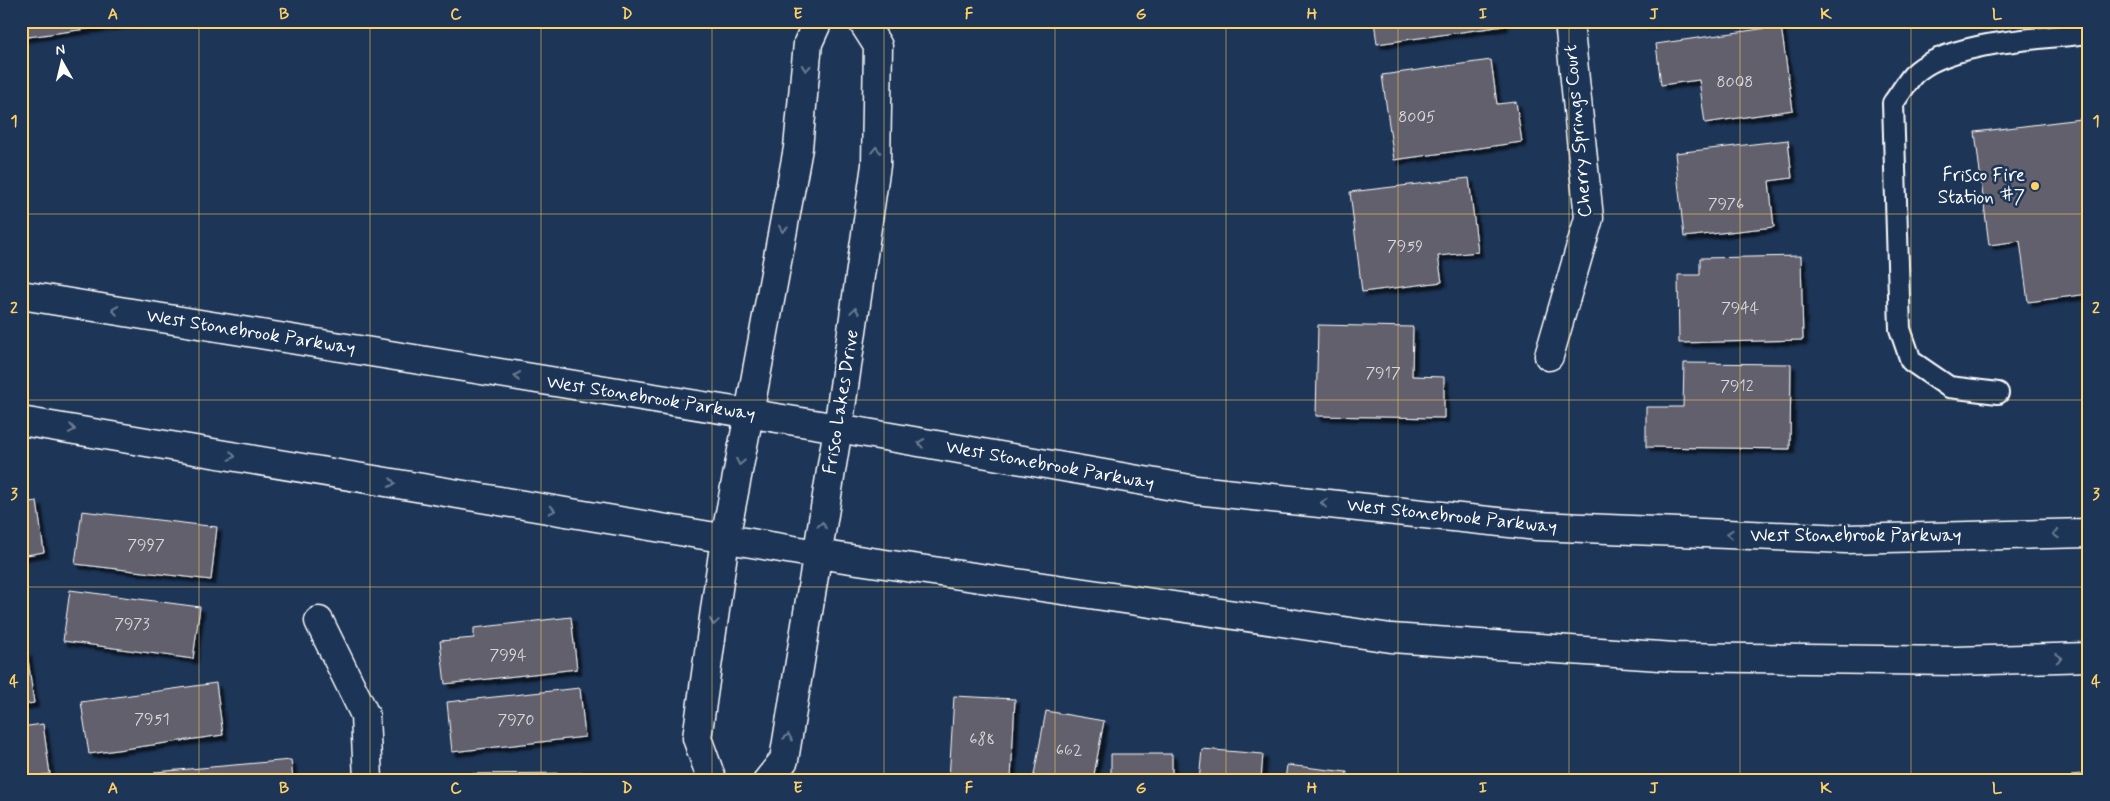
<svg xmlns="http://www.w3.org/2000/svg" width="2110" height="801" viewBox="0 0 2110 801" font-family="Mynerve,sans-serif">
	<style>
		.building { fill: #62616c; stroke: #fff; filter: url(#shadow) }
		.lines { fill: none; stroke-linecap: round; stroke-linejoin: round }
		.lane-casing { stroke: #fff; stroke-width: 24 }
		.street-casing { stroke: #fff; stroke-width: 31 }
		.secondary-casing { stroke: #fff; stroke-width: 31 }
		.lane { stroke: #1d3557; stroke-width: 20 }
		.street { stroke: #1d3557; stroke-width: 28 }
		.secondary { stroke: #1d3557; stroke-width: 28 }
		.oneway { stroke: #6c7c92 }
		.grid { fill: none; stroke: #ffd166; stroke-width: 1; stroke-opacity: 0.55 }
		.poi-dot { fill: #ffd166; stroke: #1d3557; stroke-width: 2 }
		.labels { text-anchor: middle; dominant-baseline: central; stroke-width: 5; stroke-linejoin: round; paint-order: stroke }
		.number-label { font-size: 16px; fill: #d8d8da }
		.street-label { font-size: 19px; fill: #fff; stroke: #1d3557 }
		.poi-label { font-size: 19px; fill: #fff; stroke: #1d3557; text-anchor: end }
		.neatline { fill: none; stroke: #ffd166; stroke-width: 2 }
		.grid-label { font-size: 16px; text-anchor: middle; font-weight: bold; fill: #ffd166 }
	</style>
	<defs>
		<filter id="shadow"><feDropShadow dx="4.5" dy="4.5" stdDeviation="1" flood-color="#0009"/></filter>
	</defs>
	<rect width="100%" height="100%" fill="#1d3557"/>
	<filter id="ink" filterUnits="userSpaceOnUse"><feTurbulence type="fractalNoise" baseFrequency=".02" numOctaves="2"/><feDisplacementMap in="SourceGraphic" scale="10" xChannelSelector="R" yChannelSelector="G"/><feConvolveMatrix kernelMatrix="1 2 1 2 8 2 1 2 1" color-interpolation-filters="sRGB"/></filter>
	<g filter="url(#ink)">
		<!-- building -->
		<path class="building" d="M 21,21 L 137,21 L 137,22 L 21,38 Z
			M 1374,21 L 1503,21 L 1504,26 L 1377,44 Z
			M 1643,21 L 1673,21 L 1644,25 Z
			M 1781,26 L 1793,110 L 1705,123 L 1699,80 L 1661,85 L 1656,44 Z
			M 1491,60 L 1497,104 L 1516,102 L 1522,142 L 1394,160 L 1382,75 Z
			M 2089,118 L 2089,294 L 2028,302 L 2020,241 L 1989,245 L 1975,132 Z
			M 1788,140 L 1792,178 L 1769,181 L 1774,227 L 1684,237 L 1675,153 Z
			M 1469,178 L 1478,252 L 1438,256 L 1442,282 L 1362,292 L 1350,192 Z
			M 1801,256 L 1803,340 L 1679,343 L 1678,275 L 1700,275 L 1700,258 Z
			M 1318,325 L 1413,327 L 1412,376 L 1444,377 L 1444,418 L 1316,416 Z
			M 1684,363 L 1791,364 L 1790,449 L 1646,447 L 1646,407 L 1683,407 Z
			M 37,501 L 44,552 L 21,556 L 21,503 Z
			M 82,511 L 217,527 L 211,580 L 75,564 Z
			M 70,590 L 200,607 L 193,659 L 63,641 Z
			M 571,617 L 577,669 L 445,684 L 440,641 L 474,638 L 474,628 Z
			M 27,652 L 34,703 L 21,705 L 21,653 Z
			M 216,683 L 223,735 L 89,754 L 81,702 Z
			M 580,688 L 585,737 L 452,752 L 447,702 Z
			M 954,696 L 1015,699 L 1011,780 L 949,780 Z
			M 1046,711 L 1104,721 L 1093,780 L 1033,780 Z
			M 43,724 L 50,774 L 21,778 L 21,727 Z
			M 1202,749 L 1263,754 L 1261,780 L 1199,780 Z
			M 1111,754 L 1172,754 L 1172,780 L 1111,780 Z
			M 291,760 L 293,780 L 156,780 L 155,772 Z
			M 1287,765 L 1347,772 L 1346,780 L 1285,780 Z
			M 587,773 L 587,780 L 454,780 L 454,774 Z
			M 2089,773 L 2089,780 L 2072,780 L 2072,775 Z"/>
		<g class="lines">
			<defs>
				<path id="lane" d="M 1998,393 L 1949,387 L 1911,361 L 1900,329 L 1893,103 C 1900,94 1906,83 1913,75 C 1946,41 2042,39 2089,33"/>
				<path id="street" d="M 1549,356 L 1589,218 L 1569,21
					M 749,414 L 798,148 L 808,43 L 818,21
					M 838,428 L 876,165 L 878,46 L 862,21
					M 319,621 L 365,715 L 368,780"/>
				<path id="secondary" d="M 21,295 L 838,428 L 1196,490 L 1537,526 L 1846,539 L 2089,533
					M 21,421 L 817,554 L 1391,638 L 1675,657 L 1955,661 L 2089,657
					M 712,780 L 697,738 L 725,539 L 749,414
					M 768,780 L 784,760 L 838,428"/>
			</defs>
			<!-- lane casing -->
			<use href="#lane" class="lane-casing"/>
			<!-- street casing -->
			<use href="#street" class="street-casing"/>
			<!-- secondary casing -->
			<use href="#secondary" class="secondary-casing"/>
			<!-- lane -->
			<use href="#lane" class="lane"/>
			<!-- street -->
			<use href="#street" class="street"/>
			<!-- secondary -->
			<use href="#secondary" class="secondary"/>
		</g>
		<!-- one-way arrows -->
		<defs><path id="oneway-chevron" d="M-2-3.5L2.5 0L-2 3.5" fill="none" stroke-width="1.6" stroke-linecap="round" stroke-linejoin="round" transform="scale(1.25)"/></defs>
		<g class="oneway">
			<use href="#oneway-chevron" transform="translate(806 68) rotate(95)"/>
			<use href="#oneway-chevron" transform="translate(876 150) rotate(-89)"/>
			<use href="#oneway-chevron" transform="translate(783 229) rotate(101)"/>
			<use href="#oneway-chevron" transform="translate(115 310) rotate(-171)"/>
			<use href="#oneway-chevron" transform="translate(855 311) rotate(-82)"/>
			<use href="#oneway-chevron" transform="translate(517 376) rotate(-171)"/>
			<use href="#oneway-chevron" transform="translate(72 429) rotate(10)"/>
			<use href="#oneway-chevron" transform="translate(921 443) rotate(-170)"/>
			<use href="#oneway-chevron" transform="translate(232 456) rotate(10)"/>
			<use href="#oneway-chevron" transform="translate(740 462) rotate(101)"/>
			<use href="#oneway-chevron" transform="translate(392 483) rotate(10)"/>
			<use href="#oneway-chevron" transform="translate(1324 503) rotate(-174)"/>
			<use href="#oneway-chevron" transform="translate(552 510) rotate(10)"/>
			<use href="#oneway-chevron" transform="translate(822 525) rotate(-81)"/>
			<use href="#oneway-chevron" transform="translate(1730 534) rotate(-178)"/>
			<use href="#oneway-chevron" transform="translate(2056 534) rotate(178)"/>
			<use href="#oneway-chevron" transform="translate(714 622) rotate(98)"/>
			<use href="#oneway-chevron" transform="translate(2059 658) rotate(-2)"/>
			<use href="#oneway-chevron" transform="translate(788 737) rotate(-81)"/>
		</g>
	</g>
	<!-- grid -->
	<path class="grid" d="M 199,21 L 199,780M 370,21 L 370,780M 541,21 L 541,780M 712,21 L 712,780M 884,21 L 884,780M 1055,21 L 1055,780M 1226,21 L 1226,780M 1398,21 L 1398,780M 1569,21 L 1569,780M 1740,21 L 1740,780M 1911,21 L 1911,780M 21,214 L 2089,214M 21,400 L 2089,400M 21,587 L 2089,587"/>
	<!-- markers -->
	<circle class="poi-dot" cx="2035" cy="186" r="5"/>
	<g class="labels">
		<!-- number labels -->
		<g class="number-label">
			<text x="1735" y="82">8008</text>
			<text x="1417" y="117">8005</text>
			<text x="1726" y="204">7976</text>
			<text x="1405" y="246">7959</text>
			<text x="1740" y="308">7944</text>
			<text x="1383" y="373">7917</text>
			<text x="1737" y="386">7912</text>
			<text x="146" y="545">7997</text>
			<text x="132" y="624">7973</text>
			<text x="508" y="655">7994</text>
			<text x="152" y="719">7951</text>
			<text x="516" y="720">7970</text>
			<text x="982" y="739">688</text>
			<text x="1069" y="750">662</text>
		</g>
		<!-- street labels -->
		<g class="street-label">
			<text transform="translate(1578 131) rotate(-95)">Cherry Springs Court</text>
			<text transform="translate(251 332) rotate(9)">West Stonebrook Parkway</text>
			<text transform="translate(651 398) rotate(9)">West Stonebrook Parkway</text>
			<text transform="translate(841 402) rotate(-81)">Frisco Lakes Drive</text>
			<text transform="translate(1050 465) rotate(10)">West Stonebrook Parkway</text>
			<text transform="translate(1452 516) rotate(6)">West Stonebrook Parkway</text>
			<text x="1856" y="535">West Stonebrook Parkway</text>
		</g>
		<!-- poi labels -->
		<g class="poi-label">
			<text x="2025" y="175">Frisco Fire<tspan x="2025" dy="22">Station #7</tspan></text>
		</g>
	</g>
	<!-- margin -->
	<rect width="2110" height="801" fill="none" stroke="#1d3557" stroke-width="55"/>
	<!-- north arrow -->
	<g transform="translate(62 62) rotate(352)" stroke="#1d3557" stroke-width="4" paint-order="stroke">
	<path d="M0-4L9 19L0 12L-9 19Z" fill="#ffffff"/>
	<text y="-8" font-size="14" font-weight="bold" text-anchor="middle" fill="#ffffff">N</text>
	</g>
	<rect x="28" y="28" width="2054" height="746" class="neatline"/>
	<g class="grid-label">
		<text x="113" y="19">A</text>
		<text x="284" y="19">B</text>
		<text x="456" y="19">C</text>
		<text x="627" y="19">D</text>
		<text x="798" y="19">E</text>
		<text x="969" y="19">F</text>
		<text x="1141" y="19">G</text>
		<text x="1312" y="19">H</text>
		<text x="1483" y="19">I</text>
		<text x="1654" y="19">J</text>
		<text x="1826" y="19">K</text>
		<text x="1997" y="19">L</text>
		<text x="14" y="126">1</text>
		<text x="2096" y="126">1</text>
		<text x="14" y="313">2</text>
		<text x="2096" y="313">2</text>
		<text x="14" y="499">3</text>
		<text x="2096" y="499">3</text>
		<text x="14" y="686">4</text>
		<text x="2096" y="686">4</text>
		<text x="113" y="793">A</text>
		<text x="284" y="793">B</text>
		<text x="456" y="793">C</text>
		<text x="627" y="793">D</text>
		<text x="798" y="793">E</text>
		<text x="969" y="793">F</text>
		<text x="1141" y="793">G</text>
		<text x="1312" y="793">H</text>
		<text x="1483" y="793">I</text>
		<text x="1654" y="793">J</text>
		<text x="1826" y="793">K</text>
		<text x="1997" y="793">L</text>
	</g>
</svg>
